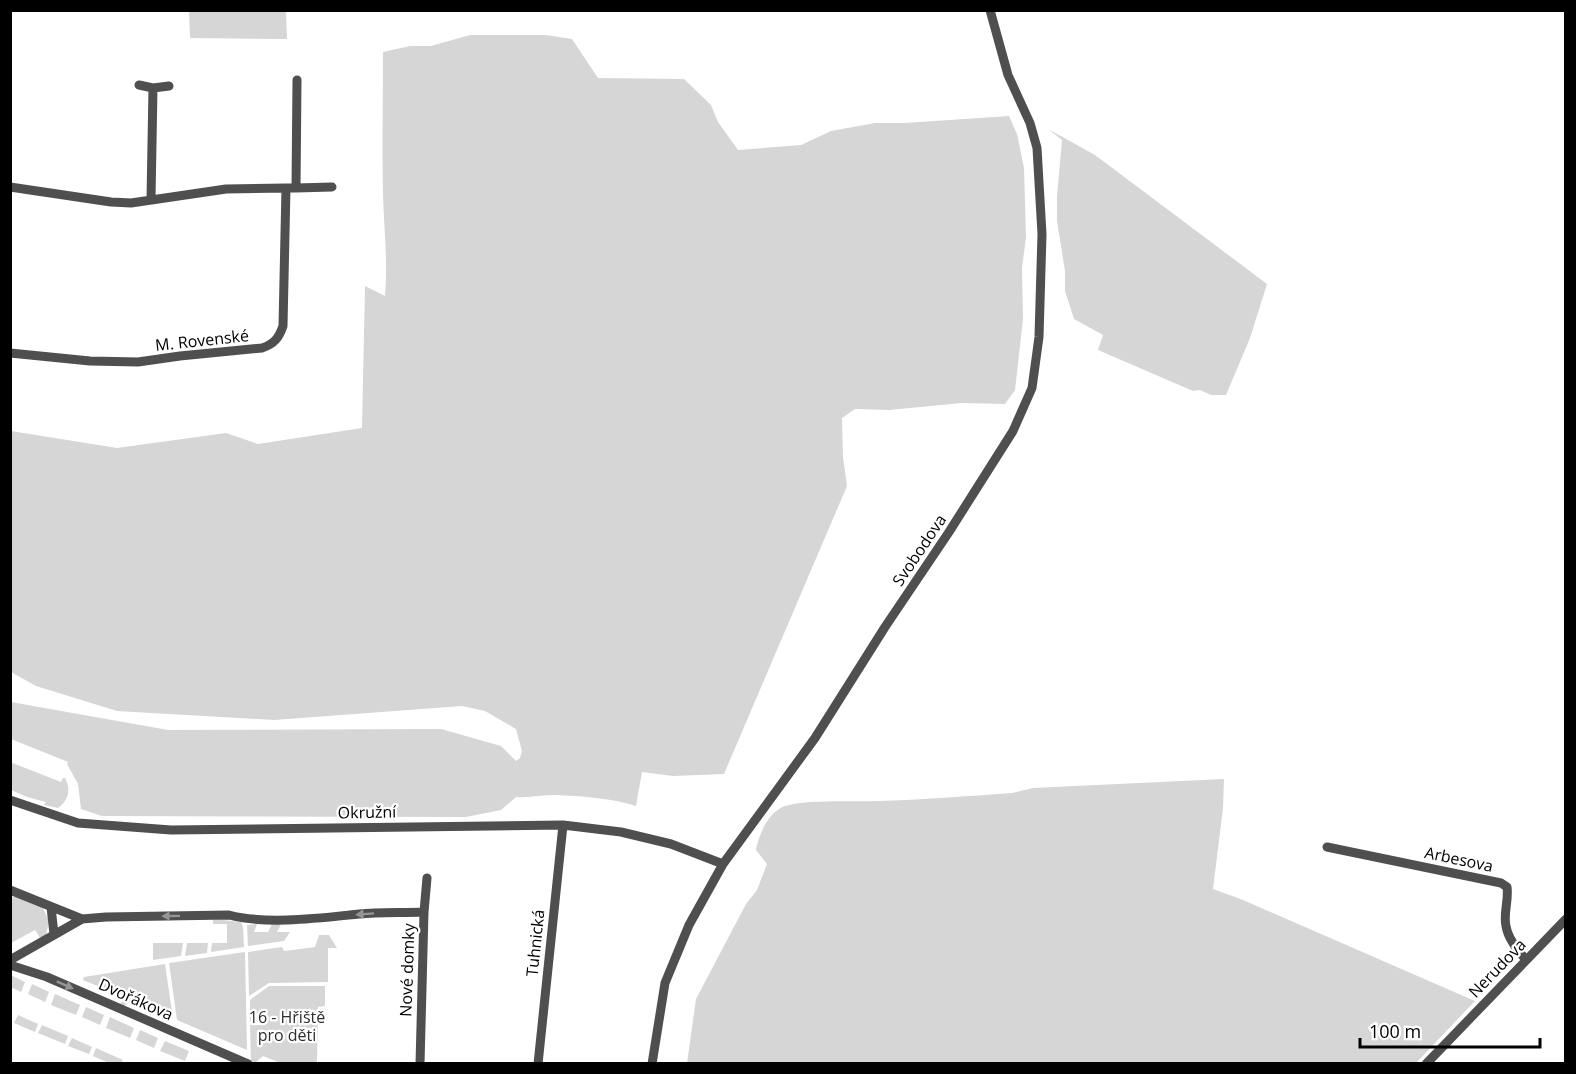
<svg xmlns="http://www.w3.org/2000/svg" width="1576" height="1074" viewBox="0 0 1576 1074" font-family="'Open Sans',sans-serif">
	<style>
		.green { fill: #d6d6d6 }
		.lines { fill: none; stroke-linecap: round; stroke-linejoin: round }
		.minor { stroke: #4f4f4f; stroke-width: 9 }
		.oneway { fill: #959595 }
		.labels { text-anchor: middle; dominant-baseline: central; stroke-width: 4.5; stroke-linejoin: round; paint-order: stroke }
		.street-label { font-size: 16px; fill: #000; stroke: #fff }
		.park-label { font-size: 16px; fill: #2d2d2d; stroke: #fff }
	</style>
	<rect width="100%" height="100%" fill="#fff"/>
	<!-- green -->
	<path class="green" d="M 189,11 L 286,11 L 287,39 L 190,38 Z
		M 470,35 L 546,35 L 572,39 L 598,78 L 684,79 L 711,105 L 718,122 L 738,150 L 801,145 L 831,131 L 875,123 L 905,123 L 1009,116 L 1017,134 L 1024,168 L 1026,237 L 1022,268 L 1023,319 L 1015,390 L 1005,404 L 962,403 L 889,410 L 855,409 L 842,418 L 843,457 L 847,486 L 724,774 L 673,776 L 642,772 L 636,806 C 611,798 581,796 555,795 C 542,795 529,798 516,797 L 501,810 L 466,817 L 102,816 L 81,809 L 78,784 L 67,764 L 68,762 L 11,739 L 11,702 L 168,730 L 441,729 L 501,746 L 516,761 L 520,758 L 522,751 L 516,729 L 485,711 L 462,706 L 274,720 L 117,711 L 36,686 L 11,672 L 11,431 L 117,448 L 226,433 L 258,444 L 362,428 L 365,286 L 385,296 C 388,262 384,229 383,195 C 382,147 383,100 383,52 L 410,46 L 431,46 Z
		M 1048,129 L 1095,155 L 1267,284 L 1250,338 L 1226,395 L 1211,395 L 1200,390 L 1193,391 L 1098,350 L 1103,335 L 1074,319 L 1065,291 L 1065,271 L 1057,221 L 1057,196 L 1062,140 Z
		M 10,762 L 61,782 L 63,778 L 65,778 C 71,789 69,800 58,808 L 44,805 L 46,802 L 27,797 L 11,790 Z
		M 1224,779 L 1223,808 L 1213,889 L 1243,900 L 1475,1001 L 1416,1063 L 687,1063 L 696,999 L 746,904 L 757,890 L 767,864 L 756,850 C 759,834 768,812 785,806 C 806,799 853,802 878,801 C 922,800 967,796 1012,793 L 1033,788 Z
		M 16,896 L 43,908 L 49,921 L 46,935 L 40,938 L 35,930 L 11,943 L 10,898 Z
		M 213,919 L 241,922 L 243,927 L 244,947 L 211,952 L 212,943 L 227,943 L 227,924 L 213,924 Z
		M 273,922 L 282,922 L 277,932 L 290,932 L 284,941 L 248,946 L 247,925 L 257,924 L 254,932 L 268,932 Z
		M 319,935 L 329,935 L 337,948 L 328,948 L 328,982 L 269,983 L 249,996 L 248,952 L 282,947 L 284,951 L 315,947 Z
		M 153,943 L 183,943 L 181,956 L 153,960 Z
		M 187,943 L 208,943 L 207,953 L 185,956 Z
		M 245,952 L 247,1050 L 177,1020 L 169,963 Z
		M 165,964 L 173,1018 L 131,1001 L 122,1008 L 118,1006 L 126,998 L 83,980 L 84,977 Z
		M 11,975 L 25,982 L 21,992 L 11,987 Z
		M 32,984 L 49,992 L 45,1002 L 28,994 Z
		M 269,986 L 325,986 L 325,1006 L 318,1007 L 317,1063 L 280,1063 L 263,1056 L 255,1063 L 251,1062 L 250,1025 L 261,1025 L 262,1022 L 250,1022 L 250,1000 Z
		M 55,994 L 80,1005 L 76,1015 L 51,1005 Z
		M 86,1007 L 104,1015 L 100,1025 L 82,1017 Z
		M 18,1015 L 38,1024 L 35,1032 L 14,1023 Z
		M 110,1017 L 134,1028 L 130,1038 L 106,1028 Z
		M 42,1025 L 68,1036 L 65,1044 L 38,1033 Z
		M 140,1030 L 158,1038 L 154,1048 L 136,1040 Z
		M 72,1038 L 92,1047 L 89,1054 L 68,1046 Z
		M 165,1041 L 189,1051 L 185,1061 L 160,1051 Z
		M 96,1048 L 123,1060 L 121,1063 L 109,1063 L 93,1056 Z"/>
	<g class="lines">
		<!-- minor -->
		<path class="minor" d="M 139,85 L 153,88 L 169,86
			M 10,187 L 111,202 L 131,203 L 226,189 L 286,188 L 283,326 C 279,338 274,344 262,348 L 180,356 L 138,362 L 90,361 L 10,353
			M 286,188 L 296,188 L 297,80
			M 296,188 L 332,187
			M 151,199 L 153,88
			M 10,800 L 78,823 L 171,830 L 563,825 L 621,832 L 671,844 L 723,864
			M 1327,847 L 1501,883 L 1507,887 C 1509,900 1503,914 1506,926 C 1508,939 1518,950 1526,960
			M 10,890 L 82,919
			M 51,907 L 54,934
			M 10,960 L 82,919 L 106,917 L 229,915 C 267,925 320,918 359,914 C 380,912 402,913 424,912
			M 10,965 L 47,977 L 248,1064
			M 420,1064 L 424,912 L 427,878
			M 538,1064 L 563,825
			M 652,1064 L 665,983 L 689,925 L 723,864 L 815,738 L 885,627 L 949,532 L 1013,431 L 1032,388 L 1039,337 L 1042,234 L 1037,148 L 1030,123 L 1008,75 L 990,10
			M 1426,1064 L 1566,919"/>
	</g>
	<!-- one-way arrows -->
	<defs><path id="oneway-solid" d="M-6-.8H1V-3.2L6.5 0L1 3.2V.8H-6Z" transform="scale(1.5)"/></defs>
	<g class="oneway">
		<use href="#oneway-solid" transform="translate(365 914) rotate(176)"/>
		<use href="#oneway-solid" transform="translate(171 916) rotate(179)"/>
		<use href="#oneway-solid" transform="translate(65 985) rotate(24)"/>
	</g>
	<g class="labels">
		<!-- street labels -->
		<g class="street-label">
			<text transform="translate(202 340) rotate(-6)">M. Rovenské</text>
			<text transform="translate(919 550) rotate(-56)">Svobodova</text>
			<text transform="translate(367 812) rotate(-1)">Okružní</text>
			<text transform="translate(1459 859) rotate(12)">Arbesova</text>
			<text transform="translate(535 943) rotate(-84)">Tuhnická</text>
			<text transform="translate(1497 968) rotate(-46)">Nerudova</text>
			<text transform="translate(407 970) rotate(-88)">Nové domky</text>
			<text transform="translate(136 999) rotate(24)">Dvořákova</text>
		</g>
		<!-- park labels -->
		<g class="park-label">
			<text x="287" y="1017">16 - Hřiště<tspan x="287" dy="18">pro děti</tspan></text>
		</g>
	</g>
	<!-- border -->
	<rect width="1576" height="1074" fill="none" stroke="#000000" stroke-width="24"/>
	<!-- scale -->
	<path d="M1360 1038v9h180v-9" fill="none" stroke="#000000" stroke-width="3"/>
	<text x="1369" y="1038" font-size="18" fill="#000000" stroke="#ffffff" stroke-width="4.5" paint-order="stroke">100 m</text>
</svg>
